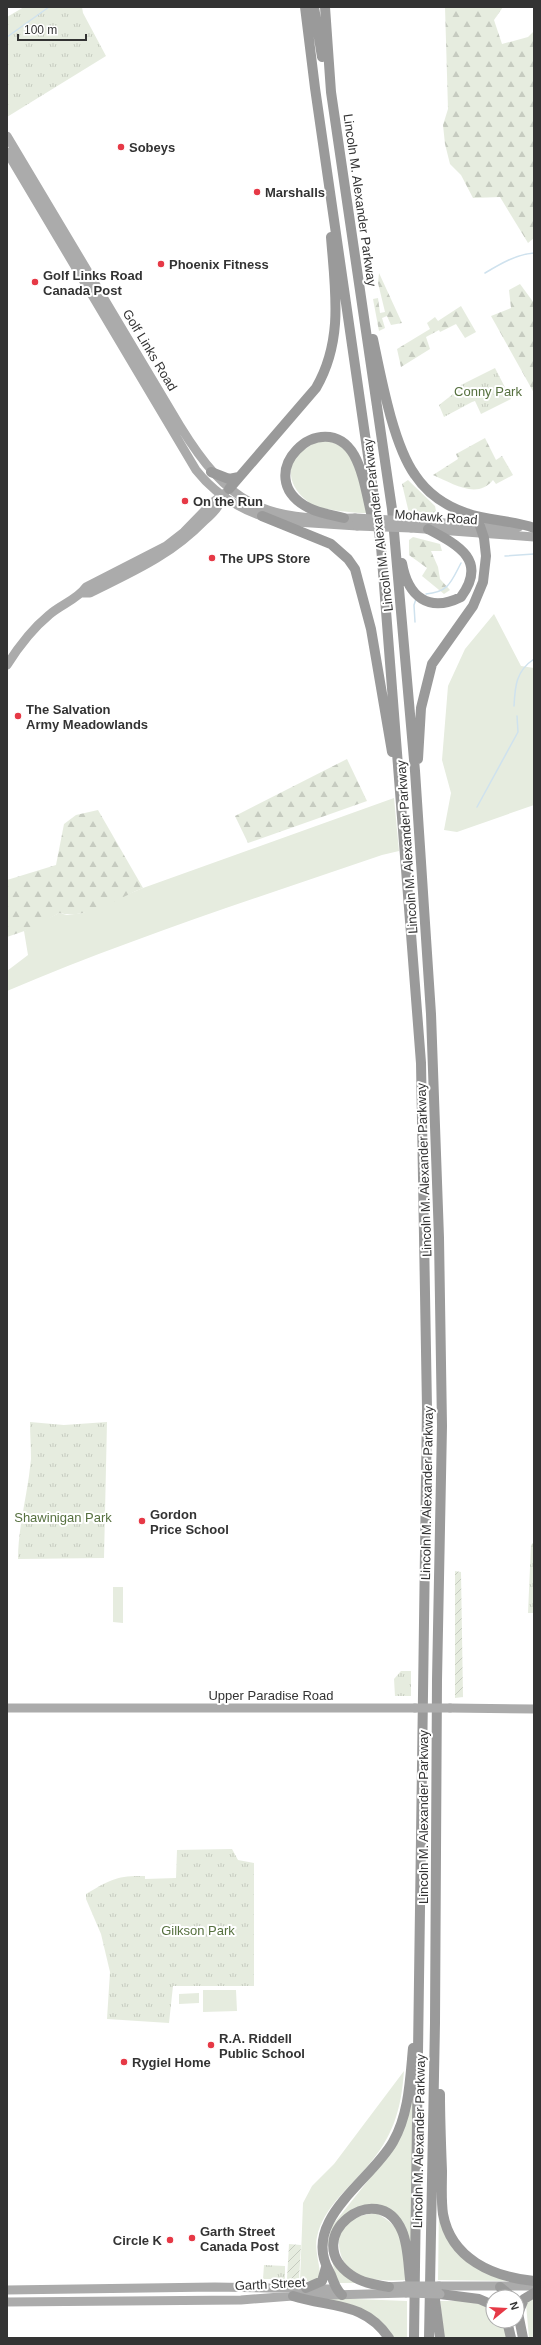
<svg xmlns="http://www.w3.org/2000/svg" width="541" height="2345" viewBox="0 0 541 2345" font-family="Arial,sans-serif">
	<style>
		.grass { fill: #e6ecdf }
		.forest { fill: url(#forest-firs) }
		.park { fill: url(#park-tufts) }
		.garden { fill: url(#garden-furrows) }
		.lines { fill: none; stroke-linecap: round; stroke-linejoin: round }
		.stream { stroke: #cfe2ee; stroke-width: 1.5 }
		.major { stroke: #ababab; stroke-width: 9 }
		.highway { stroke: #9a9a9a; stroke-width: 10 }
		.major-bridge { stroke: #ababab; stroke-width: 9 }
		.poi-dot { fill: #e63946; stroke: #fff; stroke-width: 1.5 }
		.labels { text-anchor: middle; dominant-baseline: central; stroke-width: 4; stroke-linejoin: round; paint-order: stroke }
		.poi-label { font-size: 13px; font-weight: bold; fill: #333; stroke: #fff; text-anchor: start }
		.street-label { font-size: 13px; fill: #333; stroke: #fff }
		.park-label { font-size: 13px; fill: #56703f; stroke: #fff }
	</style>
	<defs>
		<pattern id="forest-firs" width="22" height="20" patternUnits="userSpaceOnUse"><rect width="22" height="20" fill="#e6ecdf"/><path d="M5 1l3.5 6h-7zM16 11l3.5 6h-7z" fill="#c6cbc0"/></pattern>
		<pattern id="park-tufts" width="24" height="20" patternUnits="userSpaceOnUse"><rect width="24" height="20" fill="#e6ecdf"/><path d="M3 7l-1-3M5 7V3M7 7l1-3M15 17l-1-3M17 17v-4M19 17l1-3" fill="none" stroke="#c6cbc0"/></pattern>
		<pattern id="garden-furrows" width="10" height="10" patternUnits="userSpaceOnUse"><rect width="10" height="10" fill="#e6ecdf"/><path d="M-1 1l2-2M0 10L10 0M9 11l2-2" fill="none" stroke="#c6cbc0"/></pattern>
	</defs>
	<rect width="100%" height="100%" fill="#fff"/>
	<!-- grass -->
	<path class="grass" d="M 320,439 C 326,441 334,442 340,446 C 358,455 363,495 368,513 C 350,513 329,510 313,506 C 311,506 308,501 306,500 C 291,487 288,475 293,457 Z
		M 494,614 L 521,666 L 534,668 L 534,805 L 457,832 L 444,830 L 451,793 L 442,760 L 448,686 L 465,649 Z
		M 394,798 L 399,851 L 382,855 C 256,898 129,939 7,991 L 7,971 L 28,955 L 24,931 L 59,913 L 67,915 L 83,913 L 143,888 Z
		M 113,1587 L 123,1587 L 123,1623 L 113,1622 Z
		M 203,1990 L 236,1990 L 237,2011 L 203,2012 Z
		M 199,1993 L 199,2003 L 179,2004 L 179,1994 Z
		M 404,2071 C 401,2111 393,2137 366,2168 C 348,2189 323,2208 317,2237 C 314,2248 320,2264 320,2276 L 313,2281 L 300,2281 L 303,2203 L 312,2186 L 334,2164 Z
		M 411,2101 L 414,2101 L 411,2246 L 396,2216 L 365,2205 C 334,2218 333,2227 332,2259 L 356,2283 L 337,2283 L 328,2242 L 331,2227 L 390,2153 Z
		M 439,2203 L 452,2244 L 515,2281 L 438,2280 Z
		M 375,2213 C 406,2226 404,2250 406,2280 C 390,2281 368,2281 354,2273 C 339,2264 333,2235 346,2223 C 355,2216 364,2215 375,2213 Z
		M 534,2297 L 534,2338 L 529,2338 L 526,2304 L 527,2300 Z
		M 330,2298 L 407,2301 L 407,2338 L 393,2338 L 381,2322 L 329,2300 Z
		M 440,2301 L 467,2301 L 493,2308 L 493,2321 L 504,2321 L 507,2338 L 444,2338 Z"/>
	<!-- forest -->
	<path class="forest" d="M 445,7 L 503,7 L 494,20 L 502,44 L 528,37 L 534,31 L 534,238 L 528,243 L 500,197 L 473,198 L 461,175 L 450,164 L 445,144 L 443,125 L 448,109 Z
		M 379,273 L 402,323 L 391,325 L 387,316 L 382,318 L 385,328 L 379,331 L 373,299 L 378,298 L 380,313 L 385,312 L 378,283 Z
		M 520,284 L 534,303 L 534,393 L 491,316 L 511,308 L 509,290 Z
		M 461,306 L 476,332 L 465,338 L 456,324 L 440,332 L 439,330 L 426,337 L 430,349 L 401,367 L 397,349 L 430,329 L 427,323 L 435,317 L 438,321 Z
		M 485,438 L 496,460 L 502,456 L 513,475 L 496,484 L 493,480 C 477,500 452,483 433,475 L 458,459 L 456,454 Z
		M 408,480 L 435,506 L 436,511 L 431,515 L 409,513 L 402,484 Z
		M 413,537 L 440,544 L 442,551 L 431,551 L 438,567 L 440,579 L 450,590 L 444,594 L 422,576 L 427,568 L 409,555 L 409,540 Z
		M 347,759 L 367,801 L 248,843 L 235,816 Z
		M 98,810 L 143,888 C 118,898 87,920 59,913 L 33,928 L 7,937 L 7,880 L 56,865 L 64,824 L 76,815 Z"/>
	<!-- park -->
	<path class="park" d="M 24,7 L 82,7 L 83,13 L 106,56 L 7,117 L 7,17 Z
		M 495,368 L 511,399 L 481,414 L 475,401 L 472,402 L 444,417 L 439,405 L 457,391 L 457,387 Z
		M 30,1422 L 64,1425 L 107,1422 L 104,1558 L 18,1559 C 18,1526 28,1493 31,1459 C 31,1447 30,1434 30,1422 Z
		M 534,1542 L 534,1613 L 528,1613 L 531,1545 Z
		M 401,1671 L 411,1671 L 411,1696 L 395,1696 L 394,1679 Z
		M 232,1849 L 238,1860 L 254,1863 L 254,1986 L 173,1986 L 169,2023 L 107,2019 L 110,1972 L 101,1934 L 86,1899 L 86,1894 C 109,1880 118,1875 145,1876 L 145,1879 L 176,1878 L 177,1850 Z
		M 264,2265 L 285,2266 L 285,2279 L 263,2279 Z"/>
	<!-- garden -->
	<path class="garden" d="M 455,1571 L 461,1572 L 463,1697 L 455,1698 Z
		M 289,2244 L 301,2245 L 299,2280 L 287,2279 Z"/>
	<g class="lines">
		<!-- stream -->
		<path class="stream" d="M 7,37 L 49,7
			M 485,273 C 500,264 517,254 534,253
			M 7,445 L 7,496
			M 505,556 L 534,554
			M 426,594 C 449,592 451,582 461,563
			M 415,622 L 414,605 L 416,599
			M 514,706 C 515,686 516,671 534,659
			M 477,807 L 518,732 L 517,716"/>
		<!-- major -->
		<path class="major" d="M 7,136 L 180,426 C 228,504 263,522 355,518
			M 7,152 L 196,470 C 215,494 238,509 268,518
			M 281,521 L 357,526
			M 409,521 L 519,527
			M 411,528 L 534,537
			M 82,593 L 90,593 C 132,572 170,556 204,521 C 210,516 219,508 221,500
			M 7,665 C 19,646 32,629 49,615 C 60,605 78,599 86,587 L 166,546 L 184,532 L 213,502 L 225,493
			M 7,1708 L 415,1708
			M 450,1708 L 534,1709
			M 439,2286 L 534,2286
			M 382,2287 L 405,2286
			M 7,2290 L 215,2287 L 330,2289
			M 7,2302 L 241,2300 L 293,2296 L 406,2293"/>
		<!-- highway -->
		<path class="highway" d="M 305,7 L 315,88 L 381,546 L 421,1063 L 427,1408 L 414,2338
			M 314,7 L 322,57
			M 325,7 L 331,92 L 392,509 L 415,771 L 431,1014 L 439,1238 L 442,1426 L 437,1680 L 435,2023 L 429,2338
			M 373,339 C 381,377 393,444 415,475 C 427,493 446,506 466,513 C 488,521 512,520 534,528
			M 211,472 L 229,479 L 239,477
			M 229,489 L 316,388 C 344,340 335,289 331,237
			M 262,516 L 331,544 L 348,559 L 355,569 L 371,629 L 392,752
			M 344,518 C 332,515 319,513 309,508 C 247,476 323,403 354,455 C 364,473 367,497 372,517
			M 402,563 C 408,597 429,613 461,597 C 488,560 458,545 428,529
			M 418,759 L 421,708 L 432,664 L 473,606 L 483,582 L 486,556 L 484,538 L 480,526
			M 440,2094 C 440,2120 441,2145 442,2171 C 442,2185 441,2200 443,2214 C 451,2259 493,2277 534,2281
			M 389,2287 C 377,2285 362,2283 351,2275 C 298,2238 378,2175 402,2231 C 409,2247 408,2269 411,2286
			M 500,2287 L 512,2297
			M 306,2288 L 322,2281 L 326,2267
			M 440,2294 L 479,2299 L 493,2305
			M 342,2295 C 334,2288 334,2280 329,2271 C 301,2220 370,2182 393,2142 C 409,2114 410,2080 413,2048
			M 293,2296 C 330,2308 364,2301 389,2338
			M 435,2300 L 440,2338
			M 517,2308 L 523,2338
			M 519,2311 L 524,2299 L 534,2293
			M 507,2321 L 511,2338"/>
		<!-- major-bridge -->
		<path class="major-bridge" d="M 355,518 L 409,521
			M 357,526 L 411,528
			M 415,1708 L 450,1708
			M 405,2286 L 439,2286
			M 406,2293 L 440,2294"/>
	</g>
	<!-- markers -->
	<g class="poi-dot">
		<circle cx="121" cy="147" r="4"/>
		<circle cx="257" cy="192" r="4"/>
		<circle cx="161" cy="264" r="4"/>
		<circle cx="35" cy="282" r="4"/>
		<circle cx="185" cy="501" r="4"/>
		<circle cx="212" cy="558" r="4"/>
		<circle cx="18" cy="716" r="4"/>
		<circle cx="142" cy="1521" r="4"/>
		<circle cx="211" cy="2045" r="4"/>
		<circle cx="124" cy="2062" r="4"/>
		<circle cx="192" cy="2238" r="4"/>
		<circle cx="170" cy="2240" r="4"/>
	</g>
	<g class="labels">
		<!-- poi labels -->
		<g class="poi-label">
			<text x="129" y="147">Sobeys</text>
			<text x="265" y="192">Marshalls</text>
			<text x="169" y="264">Phoenix Fitness</text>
			<text x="43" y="275">Golf Links Road<tspan x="43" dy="15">Canada Post</tspan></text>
			<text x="193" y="501">On the Run</text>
			<text x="220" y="558">The UPS Store</text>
			<text x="26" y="709">The Salvation<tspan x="26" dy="15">Army Meadowlands</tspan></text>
			<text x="150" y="1514">Gordon<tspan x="150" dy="15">Price School</tspan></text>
			<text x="219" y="2038">R.A. Riddell<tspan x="219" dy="15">Public School</tspan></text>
			<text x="132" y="2062">Rygiel Home</text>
			<text x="200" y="2231">Garth Street<tspan x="200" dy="15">Canada Post</tspan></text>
			<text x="162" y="2240" text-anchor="end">Circle K</text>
		</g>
		<!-- street labels -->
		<g class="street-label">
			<text transform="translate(360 200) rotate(82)">Lincoln M. Alexander Parkway</text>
			<text transform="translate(150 350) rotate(59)">Golf Links Road</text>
			<text transform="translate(436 517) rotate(4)">Mohawk Road</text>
			<text transform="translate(378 525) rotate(-97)">Lincoln M. Alexander Parkway</text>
			<text transform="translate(407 847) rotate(-94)">Lincoln M. Alexander Parkway</text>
			<text transform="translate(424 1170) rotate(-92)">Lincoln M. Alexander Parkway</text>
			<text transform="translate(427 1493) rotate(-89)">Lincoln M. Alexander Parkway</text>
			<text x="271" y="1695">Upper Paradise Road</text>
			<text transform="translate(423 1817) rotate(-90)">Lincoln M. Alexander Parkway</text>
			<text transform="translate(419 2141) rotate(-89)">Lincoln M. Alexander Parkway</text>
			<text transform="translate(270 2284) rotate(-3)">Garth Street</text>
		</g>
		<!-- park labels -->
		<g class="park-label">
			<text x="488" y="391">Conny Park</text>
			<text x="63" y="1517">Shawinigan Park</text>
			<text x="198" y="1930">Gilkson Park</text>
		</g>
	</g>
	<!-- border -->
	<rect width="541" height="2345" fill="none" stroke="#333333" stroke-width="16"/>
	<!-- north arrow -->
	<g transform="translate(505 2309) rotate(72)"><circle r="19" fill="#ffffff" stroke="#adadad"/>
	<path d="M0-3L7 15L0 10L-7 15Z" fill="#e63946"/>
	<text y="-6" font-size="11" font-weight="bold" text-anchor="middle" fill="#333333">N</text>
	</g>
	<!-- scale -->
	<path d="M18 34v6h68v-6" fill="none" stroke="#333333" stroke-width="2"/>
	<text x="24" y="34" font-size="12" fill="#333333" stroke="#ffffff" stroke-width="3" paint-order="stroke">100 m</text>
</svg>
